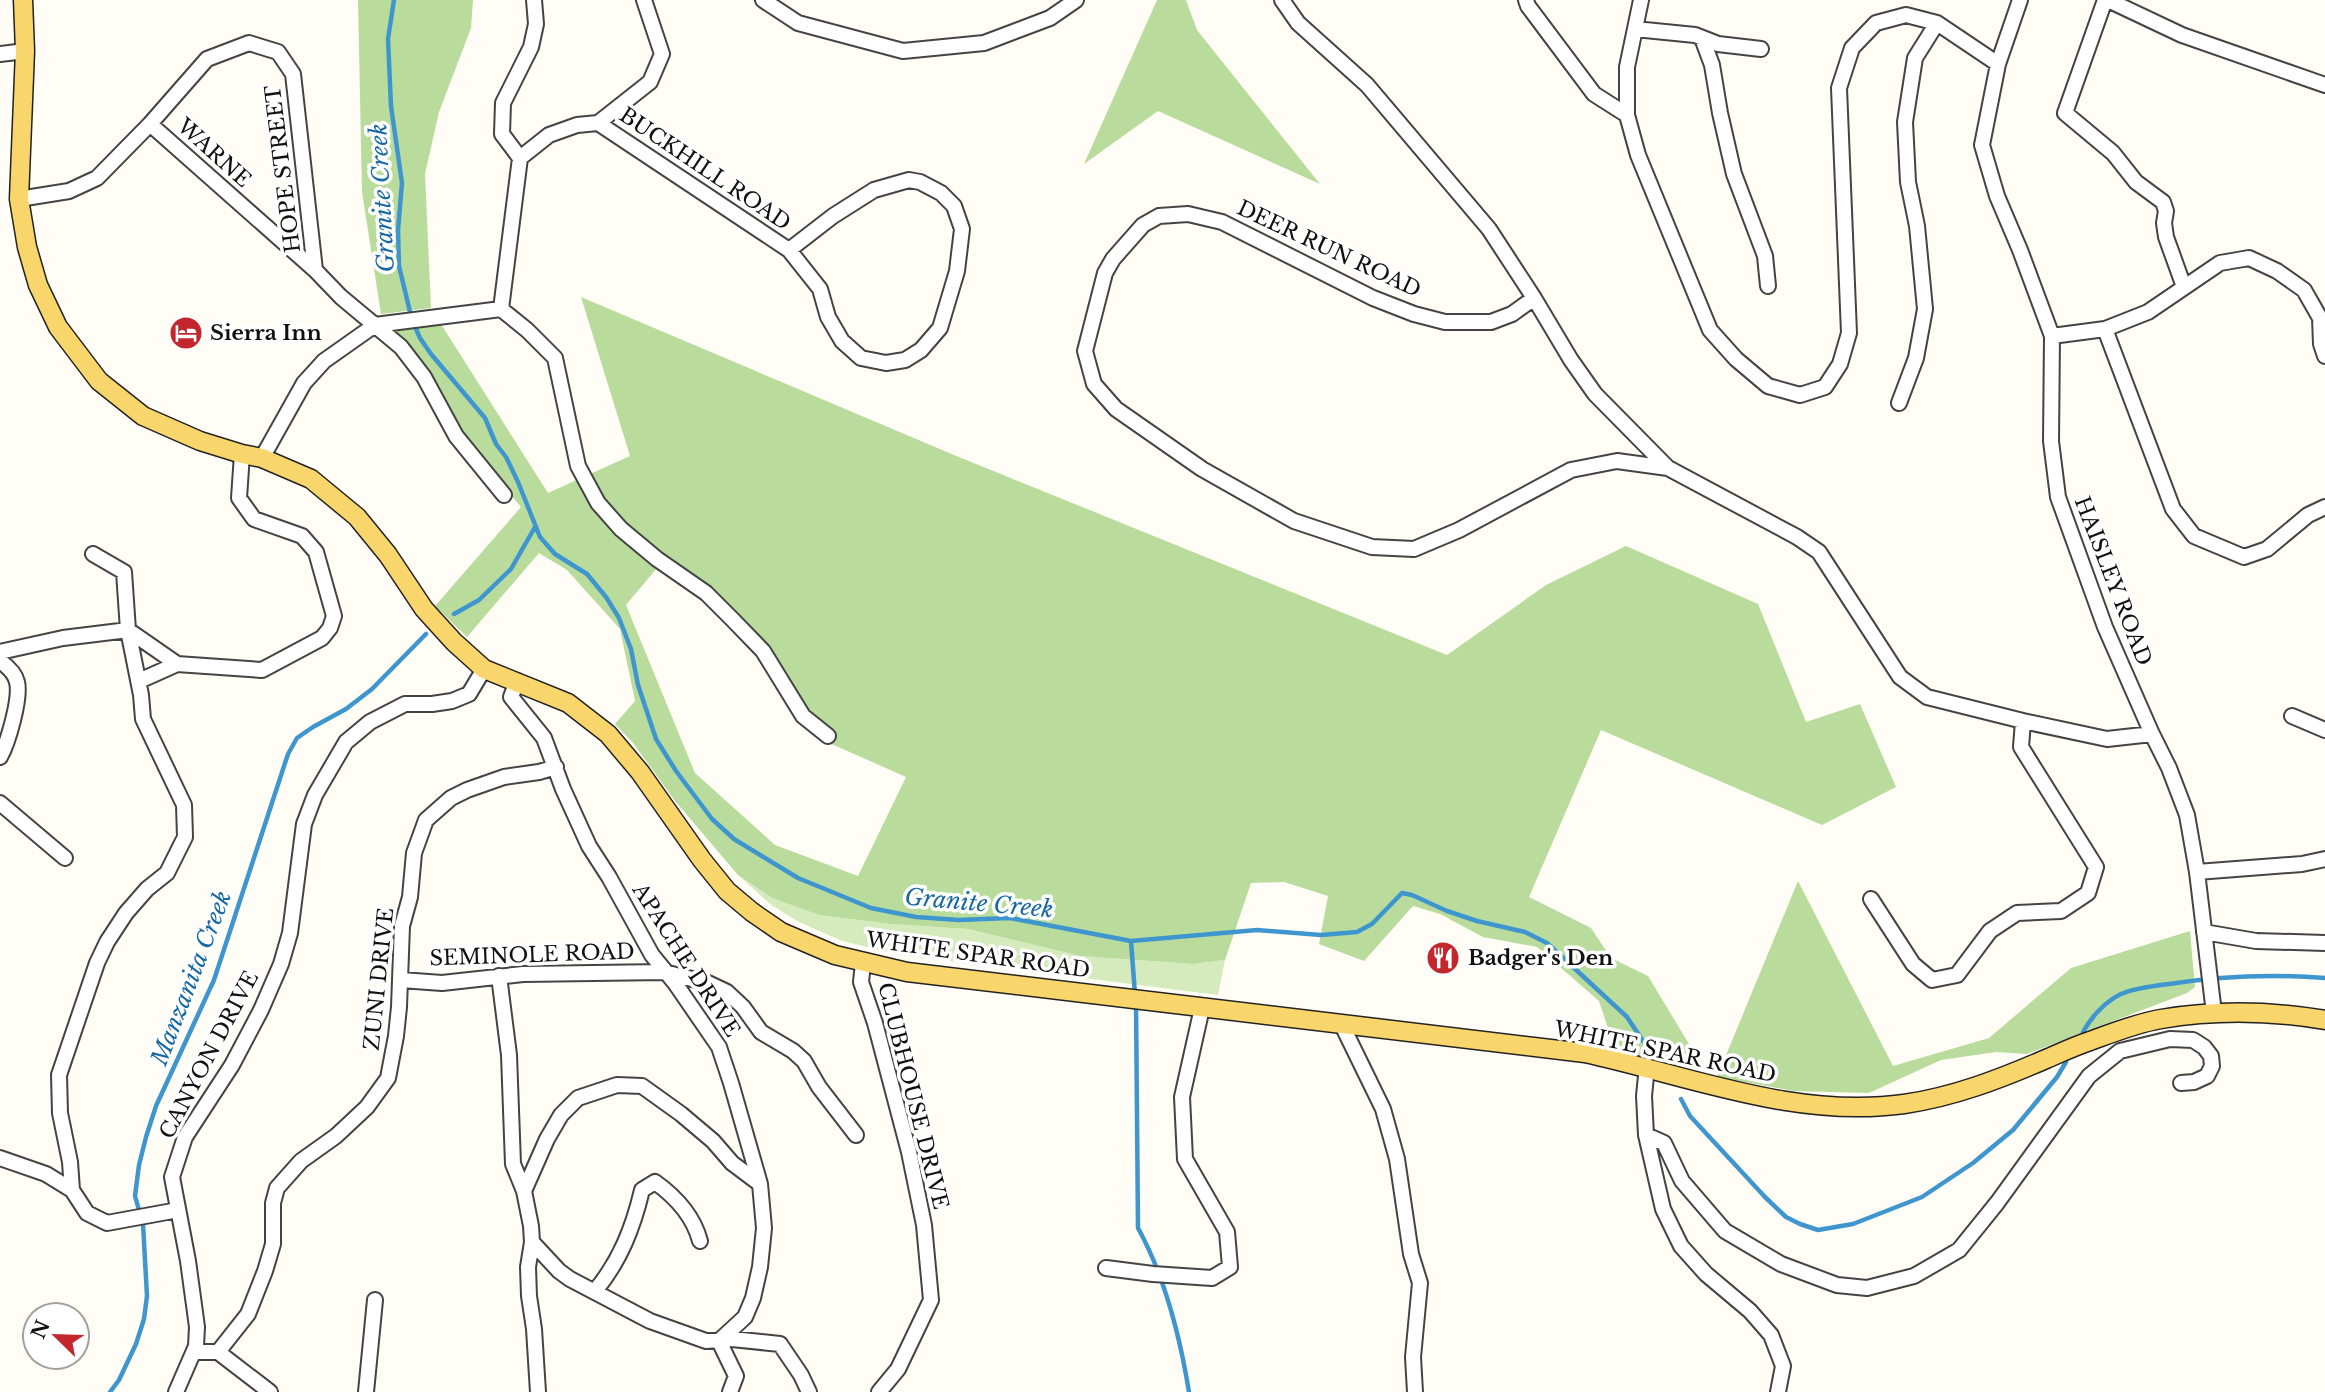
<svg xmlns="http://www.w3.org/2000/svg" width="2325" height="1392" viewBox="0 0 2325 1392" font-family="'Libre Baskerville',serif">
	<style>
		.green { fill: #d5ebbd }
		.forest { fill: #b9dc9c; fill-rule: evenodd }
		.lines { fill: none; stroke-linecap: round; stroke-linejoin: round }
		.stream { stroke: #3f96cf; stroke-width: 4.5 }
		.minor-casing { stroke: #444; stroke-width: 18 }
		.major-casing { stroke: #222; stroke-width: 21 }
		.minor { stroke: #fff; stroke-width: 14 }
		.major { stroke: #f9d66b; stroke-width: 18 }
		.labels { text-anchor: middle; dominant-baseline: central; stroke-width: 7; stroke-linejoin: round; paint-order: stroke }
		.street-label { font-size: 21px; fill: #111; stroke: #fff }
		.poi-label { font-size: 21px; font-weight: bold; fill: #111; stroke: #fff; text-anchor: start }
		.water-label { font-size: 23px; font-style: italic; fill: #1768a6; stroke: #fff }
	</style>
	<rect width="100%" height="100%" fill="#fffdf5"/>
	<!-- green -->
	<path class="green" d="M 738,875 L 772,898 L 819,915 L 890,924 L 968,929 L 1080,956 L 1193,964 L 1225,960 L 1218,995 L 900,955 L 842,941 L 799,922 L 770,904 Z"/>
	<!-- forest -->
	<path class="forest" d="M 358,0 L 473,0 L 471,28 L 439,112 L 425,174 L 431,308 L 381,314 L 362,192 Z
		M 1157,0 L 1186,0 L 1197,30 L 1320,184 L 1158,111 L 1084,164 Z
		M 581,297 L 954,455 L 1447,655 L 1546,585 L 1626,546 L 1758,604 L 1806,722 L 1860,704 L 1896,787 L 1822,825 L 1601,730 L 1529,897 L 1591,928 L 1611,958 L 1648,976 L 1689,1044 L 1681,1067 L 1615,1049 L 1599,1001 L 1537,947 L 1483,937 L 1440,914 L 1413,906 L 1364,961 L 1319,944 L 1328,896 L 1284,882 L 1251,883 L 1225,960 L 1193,964 L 1080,956 L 968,929 L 890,924 L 819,915 L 772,898 L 738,875 L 675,801 L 633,743 L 615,724 L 635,701 L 620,629 L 567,570 L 539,553 L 467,637 L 435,606 L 521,507 L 458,432 L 389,329 L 439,321 L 548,493 L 630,456 ZM 657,568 L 702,598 L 758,653 L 827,742 L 906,777 L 858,876 L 775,845 L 695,773 L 626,605 Z
		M 1798,881 L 1893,1066 L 1989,1038 L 2071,968 L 2190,931 L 2195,987 L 2187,993 L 2027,1054 L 1996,1052 L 1941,1060 L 1869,1093 L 1794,1091 L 1717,1077 Z"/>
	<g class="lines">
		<!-- stream -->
		<path class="stream" d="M 394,0 L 388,39 L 391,106 L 402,183 L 398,230 L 399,266 L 412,320 L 420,338 L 431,354 L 485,418 L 496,444 L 506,457 L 518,482 L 540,537 L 555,554 L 587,574 L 606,597 L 619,618 L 631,649 L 638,685 L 656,739 L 676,771 L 712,819 L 734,839 L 798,878 L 871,908 L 916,917 L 959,920 L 1010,918 L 1131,941 L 1257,930 L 1321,935 L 1357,932 L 1372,924 L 1402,893 L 1412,895 L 1447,911 L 1477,921 L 1525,932 L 1547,943 L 1627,1017 L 1649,1050
			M 454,614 L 479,600 L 511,569 L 535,527
			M 1131,941 L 1135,994
			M 1136,1002 L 1138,1228 C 1165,1277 1180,1337 1189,1392
			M 2083,1032 C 2091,1017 2106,1001 2121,994 C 2135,988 2153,986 2169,984 C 2220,976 2273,974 2325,978
			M 1681,1099 L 1690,1116 L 1765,1197 L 1786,1217 L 1800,1224 L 1818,1230 L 1853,1224 L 1922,1197 L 1973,1163 L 2013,1130 L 2057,1077 L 2066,1062
			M 110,1392 L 119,1380 L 136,1344 L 144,1319 L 147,1296 L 143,1224 L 135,1196 L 139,1165 L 146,1137 L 156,1106 L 214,980 L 288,754 L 297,738 L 313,727 L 346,709 L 372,689 L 426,634"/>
		<defs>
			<path id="minor" d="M 763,0 L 798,23 L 903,51 L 984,43 L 1050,18 L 1076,0
				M 1282,0 L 1298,23 L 1367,85 L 1489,229 L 1534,298 L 1571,360 L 1595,394 L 1668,468 L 1797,537 L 1819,552 L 1900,677 L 1927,697 L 2023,721 L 2107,739 L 2152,734
				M 1526,0 L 1528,6 L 1594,94 L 1627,115
				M 1641,0 L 1627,67 L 1627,115 L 1638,155 L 1710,330 L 1736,359 L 1768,386 L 1800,395 L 1825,387 L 1840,364 L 1849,333 L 1839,88 L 1852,48 L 1876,23 L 1906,15 L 1937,23 L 1998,64
				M 2020,0 L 1998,64 L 1982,145 L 1997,196 L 2020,250 L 2052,336 L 2051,441 L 2058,497 L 2105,627 L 2152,734 L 2169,768 L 2187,815 L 2197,872 L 2214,1013
				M 2105,0 L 2065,113 L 2113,153 L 2136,182 L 2163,202 L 2166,211 L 2164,223 L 2166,237 L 2184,287
				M 2108,0 L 2182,35 L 2325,85
				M 1635,29 L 1695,35 L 1718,44 L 1761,49
				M 1702,38 L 1712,65 L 1720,113 L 1734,174 L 1765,256 L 1768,286
				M 0,54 L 25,51
				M 598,123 L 789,250 L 820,289 L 828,317 L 842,341 L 861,358 L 886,363 L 905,360 L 921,350 L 940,328 L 957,271 L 962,229 L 954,206 L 941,193 L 920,182 L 909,180 L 874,190 L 833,216 L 789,250
				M 150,124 L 315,270 L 341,297 L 401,347 L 424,377 L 456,436 L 504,495
				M 520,158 L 502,134 L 503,103 L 531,47 L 536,24 L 534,0
				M 19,199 L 69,191 L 97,178 L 150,124 L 207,59 L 249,43 L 278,52 L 293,74 L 315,270
				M 1534,298 L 1512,314 L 1491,322 L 1445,322 L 1414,314 L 1373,298 L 1222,222 L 1188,214 L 1159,216 L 1143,225 L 1113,259 L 1105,273 L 1085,351 L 1094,384 L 1116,409 L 1202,469 L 1294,521 L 1372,547 L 1414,549 L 1459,530 L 1571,470 L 1617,461 L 1668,468
				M 501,309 L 520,158 L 549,135 L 577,125 L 598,123 L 650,82 L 662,54 L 644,0
				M 2105,329 L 2173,509 L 2194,536 L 2244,557 L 2267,549 L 2308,515 L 2325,507
				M 2052,336 L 2105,329 L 2148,312 L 2220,263 L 2249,258 L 2277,271 L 2304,290 L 2320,318 L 2321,344 L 2325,356
				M 1899,403 L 1916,358 L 1925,309 L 1917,226 L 1908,182 L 1905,122 L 1915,58 L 1937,23
				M 262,458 L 304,383 L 324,361 L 375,325 L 501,309 L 527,330 L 555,358 L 578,466 L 598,503 L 621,529 L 657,559 L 706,593 L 733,620 L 763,651 L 803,716 L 828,736
				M 128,630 L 177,664 L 262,670 L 322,638 L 330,628 L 334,616 L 316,552 L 302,536 L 254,519 L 239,498 L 242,454
				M 0,652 L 63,638 L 128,630
				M 0,661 C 7,666 15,673 17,682 C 21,698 8,743 0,757
				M 139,681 L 177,664
				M 517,681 L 511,697 L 544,738 L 563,789 L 589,846 L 609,877 L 652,955 L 675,983 L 719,1047 L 731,1083 L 760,1184 L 764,1228 L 760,1267 L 753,1298 L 745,1317 L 719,1341 L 736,1376 L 730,1392
				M 2292,716 L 2325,730
				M 0,803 L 65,858
				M 2197,872 L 2302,864 L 2325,859
				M 1871,899 L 1913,964 L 1932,980 L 1957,975 L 1990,931 L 2017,913 L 2061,911 L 2088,893 L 2096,867 L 2021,747 L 2023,721
				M 2204,932 L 2256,941 L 2325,943
				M 863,963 L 861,982 L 875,1023 L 909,1152 L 924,1225 L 931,1300 L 898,1369 L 879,1392
				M 499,976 L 509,1055 L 513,1164 L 524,1191 L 531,1226 L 532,1242 L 528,1267 L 529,1296 L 534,1329 L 538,1392
				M 401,980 L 442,983 L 523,974 L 664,972 L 708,983 L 727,992 L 743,1007 L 761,1032 L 793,1051 L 804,1061 L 819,1087 L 856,1135
				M 1341,1023 L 1383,1109 L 1397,1159 L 1411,1254 L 1420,1283 L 1413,1357 L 1415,1392
				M 1647,1066 L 1644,1096 L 1646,1135 L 1663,1209 L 1681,1246 L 1706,1274 L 1750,1311 L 1771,1335 L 1783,1366 L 1778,1392
				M 1646,1135 L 1664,1143 L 1682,1181 L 1725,1231 L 1781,1264 L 1837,1285 L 1867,1288 L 1914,1276 L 1959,1250 L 1997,1203 L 2089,1076 L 2120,1051 L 2170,1039 L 2193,1040 L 2204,1047 L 2211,1056 L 2212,1066 L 2207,1076 L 2194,1082 L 2181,1083
				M 0,1158 L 46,1174 L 72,1190 L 87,1213 L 107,1223 L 178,1210
				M 72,1190 L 70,1162 L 60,1113 L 59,1075 L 97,963 L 107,942 L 126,913 L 147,889 L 167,873 L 185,837 L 184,805 L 143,719 L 141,695 L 128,630 L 124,572 L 93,554
				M 524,1191 L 547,1139 L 561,1115 L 578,1098 L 617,1085 L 642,1086 L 681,1114 L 713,1141 L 732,1163 L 760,1184
				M 532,1242 L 559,1271 L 570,1279 L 650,1321 L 706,1341 L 732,1339 L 780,1344 L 801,1375 L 809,1392
				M 1106,1268 L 1153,1274 L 1212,1278 L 1230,1267 L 1227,1232 L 1185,1159 L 1182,1097 L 1202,1008
				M 595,1291 C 620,1261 633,1228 642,1190 L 655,1182 C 676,1197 693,1215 700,1241
				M 194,1352 L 218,1352 L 270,1392
				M 218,1352 L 248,1314 L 265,1271 L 273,1244 L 273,1203 L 277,1188 L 301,1161 L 336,1136 L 367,1107 L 388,1078 L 396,1036 L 399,1007 L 402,926 L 410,897 L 414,853 L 426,820 L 451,798 L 467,790 L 504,777 L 539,772 L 556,767
				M 176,1392 L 196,1346 L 197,1327 L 188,1261 L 172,1177 L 185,1137 L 232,1065 L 261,1010 L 281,964 L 290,933 L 304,824 L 315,795 L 346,742 L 370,722 L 405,704 L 432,704 L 452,701 L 469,694 L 484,669
				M 366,1392 L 375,1300"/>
			<path id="major" d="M 23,0 L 25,51 L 19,199 L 27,247 L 38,285 L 58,327 L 99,381 L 143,416 L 200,441 L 242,454 L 262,458 L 311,479 L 357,517 L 388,555 L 424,609 L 454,642 L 484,669 L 568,703 L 608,734 L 640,772 L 702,860 L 727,891 L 752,912 L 781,932 L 835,955 L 907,972 L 1585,1053 C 1690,1076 1795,1119 1904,1104 C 1953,1097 2000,1079 2046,1059 C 2060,1053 2075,1046 2090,1041 C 2112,1033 2137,1023 2161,1019 C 2214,1010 2272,1011 2325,1020"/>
		</defs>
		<!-- minor casing -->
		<use href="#minor" class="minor-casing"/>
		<!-- major casing -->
		<use href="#major" class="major-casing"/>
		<!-- minor -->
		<use href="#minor" class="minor"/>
		<!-- major -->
		<use href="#major" class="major"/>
	</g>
	<!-- icons -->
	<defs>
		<symbol id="hotel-disc" viewBox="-11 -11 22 22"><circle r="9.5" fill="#c4262e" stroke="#fff"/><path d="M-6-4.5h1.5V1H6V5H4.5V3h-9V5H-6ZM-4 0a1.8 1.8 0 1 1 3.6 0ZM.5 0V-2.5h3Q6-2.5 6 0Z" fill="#fff"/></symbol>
		<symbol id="restaurant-disc" viewBox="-11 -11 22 22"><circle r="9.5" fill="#c4262e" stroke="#fff"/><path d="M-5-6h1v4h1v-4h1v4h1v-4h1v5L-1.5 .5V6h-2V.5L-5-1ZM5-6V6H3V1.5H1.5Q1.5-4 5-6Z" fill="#fff"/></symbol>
	</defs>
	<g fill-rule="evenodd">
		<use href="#hotel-disc" x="167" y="314" width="38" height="38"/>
		<use href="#restaurant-disc" x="1424" y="939" width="38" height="38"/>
	</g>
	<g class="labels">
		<!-- street labels -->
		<g class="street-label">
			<text transform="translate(214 153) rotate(42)">WARNE</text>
			<text transform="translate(283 169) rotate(-97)">HOPE STREET</text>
			<text transform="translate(705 169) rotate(34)">BUCKHILL ROAD</text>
			<text transform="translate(1329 249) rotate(25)">DEER RUN ROAD</text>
			<text transform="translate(2113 581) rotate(69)">HAISLEY ROAD</text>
			<text transform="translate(532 955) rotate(-2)">SEMINOLE ROAD</text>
			<text transform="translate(978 955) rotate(8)">WHITE SPAR ROAD</text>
			<text transform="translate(686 960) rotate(57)">APACHE DRIVE</text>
			<text transform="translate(379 979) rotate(-84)">ZUNI DRIVE</text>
			<text transform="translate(1665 1052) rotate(12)">WHITE SPAR ROAD</text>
			<text transform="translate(209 1055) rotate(-62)">CANYON DRIVE</text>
			<text transform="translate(913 1096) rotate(76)">CLUBHOUSE DRIVE</text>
		</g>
		<!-- poi labels -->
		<g class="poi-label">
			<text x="210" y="333">Sierra Inn</text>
			<text x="1468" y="958">Badger's Den</text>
		</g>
		<!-- water labels -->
		<g class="water-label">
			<text transform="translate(382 198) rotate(-93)">Granite Creek</text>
			<text transform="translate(979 903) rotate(5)">Granite Creek</text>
			<text transform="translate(191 978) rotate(-69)">Manzanita Creek</text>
		</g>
	</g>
	<!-- north arrow -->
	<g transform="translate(56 1336) rotate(293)"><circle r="33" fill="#ffffff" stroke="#a0a0a0" stroke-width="2"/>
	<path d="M0-5L12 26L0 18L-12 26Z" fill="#c4262e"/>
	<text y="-10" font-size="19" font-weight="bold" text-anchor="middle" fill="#111111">N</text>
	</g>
</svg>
